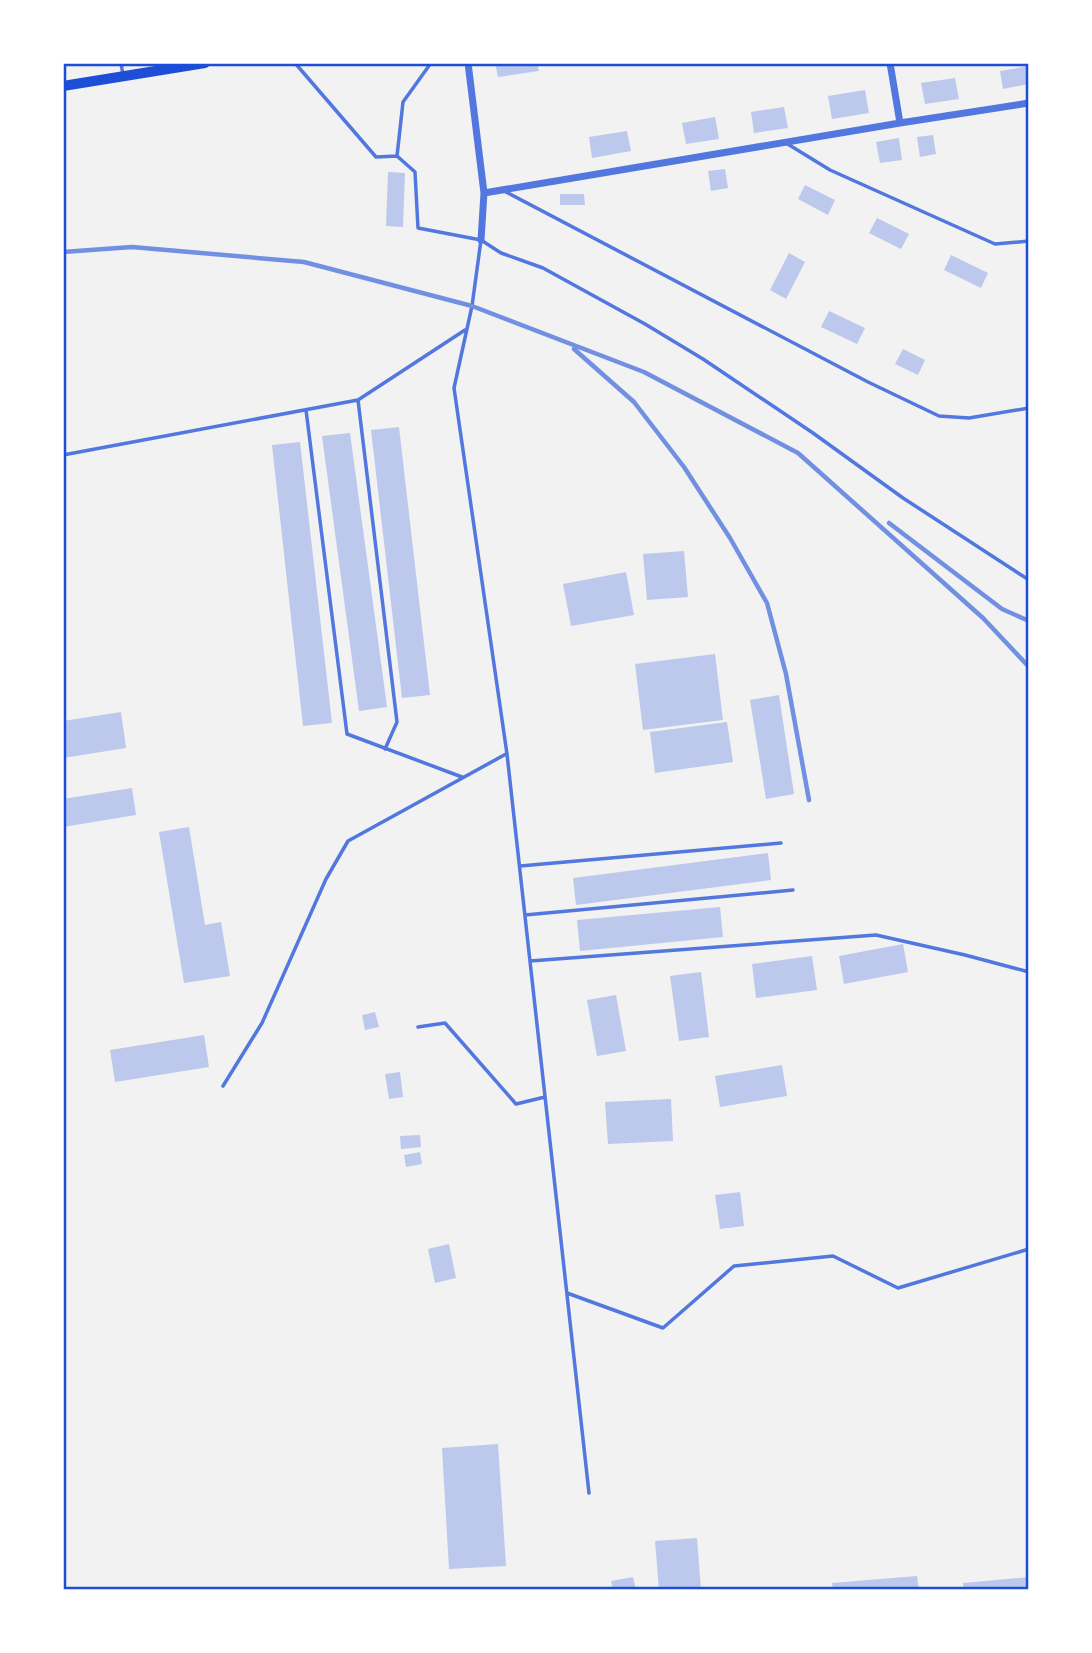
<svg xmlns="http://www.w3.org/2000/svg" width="1092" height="1653" viewBox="0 0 1092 1653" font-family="'Source Sans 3',sans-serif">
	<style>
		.building { fill: #bdc9ec }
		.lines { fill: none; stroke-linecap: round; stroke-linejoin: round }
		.service { stroke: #5277de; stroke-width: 3.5 }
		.minor { stroke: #5277de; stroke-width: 7 }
		.secondary { stroke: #1d4ed8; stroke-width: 10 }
		.rail { stroke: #7290e2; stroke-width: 4.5 }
		.neatline { fill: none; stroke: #1d4ed8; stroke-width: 2.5 }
	</style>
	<rect width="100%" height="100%" fill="#f2f2f2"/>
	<!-- building -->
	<path class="building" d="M 495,63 L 537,63 L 539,71 L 498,77 Z
		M 1029,66 L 1029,84 L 1003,89 L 1000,71 Z
		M 955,78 L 959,99 L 925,104 L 921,83 Z
		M 865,90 L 869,113 L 832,119 L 828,96 Z
		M 784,107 L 788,128 L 754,133 L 751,112 Z
		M 715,117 L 719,139 L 686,144 L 682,123 Z
		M 627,131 L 631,151 L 592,158 L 589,137 Z
		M 933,135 L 936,154 L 920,157 L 917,137 Z
		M 899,138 L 902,160 L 880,163 L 876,142 Z
		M 725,169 L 728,188 L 711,191 L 708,171 Z
		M 388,172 L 405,173 L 403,227 L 386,226 Z
		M 805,185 L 835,200 L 828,215 L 798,199 Z
		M 560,194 L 584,194 L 585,205 L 560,205 Z
		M 877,218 L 909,234 L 901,249 L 869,233 Z
		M 789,253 L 805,262 L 786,299 L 770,290 Z
		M 951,255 L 988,273 L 981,288 L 944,270 Z
		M 829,311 L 865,328 L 857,344 L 821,327 Z
		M 903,349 L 925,360 L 918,375 L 895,364 Z
		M 399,427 L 430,695 L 402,698 L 371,430 Z
		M 350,433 L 387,707 L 359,711 L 322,436 Z
		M 300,442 L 332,723 L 303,726 L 272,445 Z
		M 684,551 L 688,597 L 647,600 L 643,554 Z
		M 626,572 L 634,615 L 571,626 L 563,584 Z
		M 715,654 L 723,720 L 643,730 L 635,664 Z
		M 779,695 L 794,794 L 766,799 L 750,700 Z
		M 121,712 L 126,748 L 63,758 L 63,721 Z
		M 727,722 L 733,762 L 655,773 L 650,732 Z
		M 132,788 L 136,815 L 63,827 L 63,799 Z
		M 189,827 L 205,925 L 221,922 L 230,976 L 184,983 L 159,832 Z
		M 768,853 L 771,880 L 576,905 L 573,878 Z
		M 720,907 L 723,937 L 580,951 L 577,920 Z
		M 903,944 L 908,972 L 844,984 L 839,956 Z
		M 812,956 L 817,990 L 756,998 L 752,964 Z
		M 701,972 L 709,1037 L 679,1041 L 670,976 Z
		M 616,995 L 626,1051 L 597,1056 L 587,1000 Z
		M 375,1012 L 379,1027 L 365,1030 L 362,1015 Z
		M 204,1035 L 209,1067 L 115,1082 L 110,1050 Z
		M 782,1065 L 787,1096 L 720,1107 L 715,1076 Z
		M 400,1072 L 403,1097 L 389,1099 L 385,1074 Z
		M 671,1099 L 673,1141 L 608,1144 L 605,1102 Z
		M 420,1135 L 421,1147 L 401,1149 L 400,1136 Z
		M 420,1152 L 422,1164 L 406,1167 L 404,1155 Z
		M 740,1192 L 744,1226 L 720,1229 L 715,1195 Z
		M 449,1244 L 456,1278 L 435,1283 L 428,1249 Z
		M 498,1444 L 506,1566 L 449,1569 L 442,1448 Z
		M 697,1538 L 701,1590 L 659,1590 L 655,1541 Z
		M 917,1576 L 919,1590 L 833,1590 L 832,1583 Z
		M 633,1577 L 636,1590 L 613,1590 L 611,1581 Z
		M 1029,1577 L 1029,1590 L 964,1590 L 963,1583 Z"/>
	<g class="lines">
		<!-- service -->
		<path class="service" d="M 121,63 L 123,75
			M 295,63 L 376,157 L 397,156 L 403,102 L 431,63
			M 786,143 L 830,170 L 995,244 L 1029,241
			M 397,156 L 415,172 L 418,228 L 481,240 L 501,253 L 543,268 L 645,324 L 703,359 L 813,433 L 903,498 L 1029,580
			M 504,191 L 868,382 L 939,416 L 969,418 L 1029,408
			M 481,240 L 472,306 L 454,388 L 507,754 L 589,1493
			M 358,400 L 397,722 L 385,749
			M 306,410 L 347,734 L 462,777
			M 63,455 L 358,400 L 465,330
			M 520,866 L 781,843
			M 525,915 L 793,890
			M 530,961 L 876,935 L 965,955 L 1029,972
			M 418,1027 L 445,1023 L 516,1104 L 545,1097
			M 223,1086 L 262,1023 L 326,879 L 348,841 L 506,754
			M 567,1293 L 663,1328 L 734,1266 L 833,1256 L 898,1288 L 1029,1249"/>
		<!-- minor -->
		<path class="minor" d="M 468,63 L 484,193 L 481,240
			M 890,63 L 900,123
			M 484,193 L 900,123 L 1029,103"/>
		<!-- secondary -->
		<path class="secondary" d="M 63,86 L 205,63"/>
		<!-- rail -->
		<path class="rail" d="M 63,252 L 132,247 L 304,262 L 472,306 L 644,372 L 798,453 L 983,618 L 1029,667
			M 574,349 L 634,402 L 684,467 L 730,538 L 767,603 L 786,674 L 809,800
			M 889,523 L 1002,609 L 1029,621"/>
	</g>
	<!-- border -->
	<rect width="1092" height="1653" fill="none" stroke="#ffffff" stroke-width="130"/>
	<rect x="65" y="65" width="962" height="1523" class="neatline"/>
</svg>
